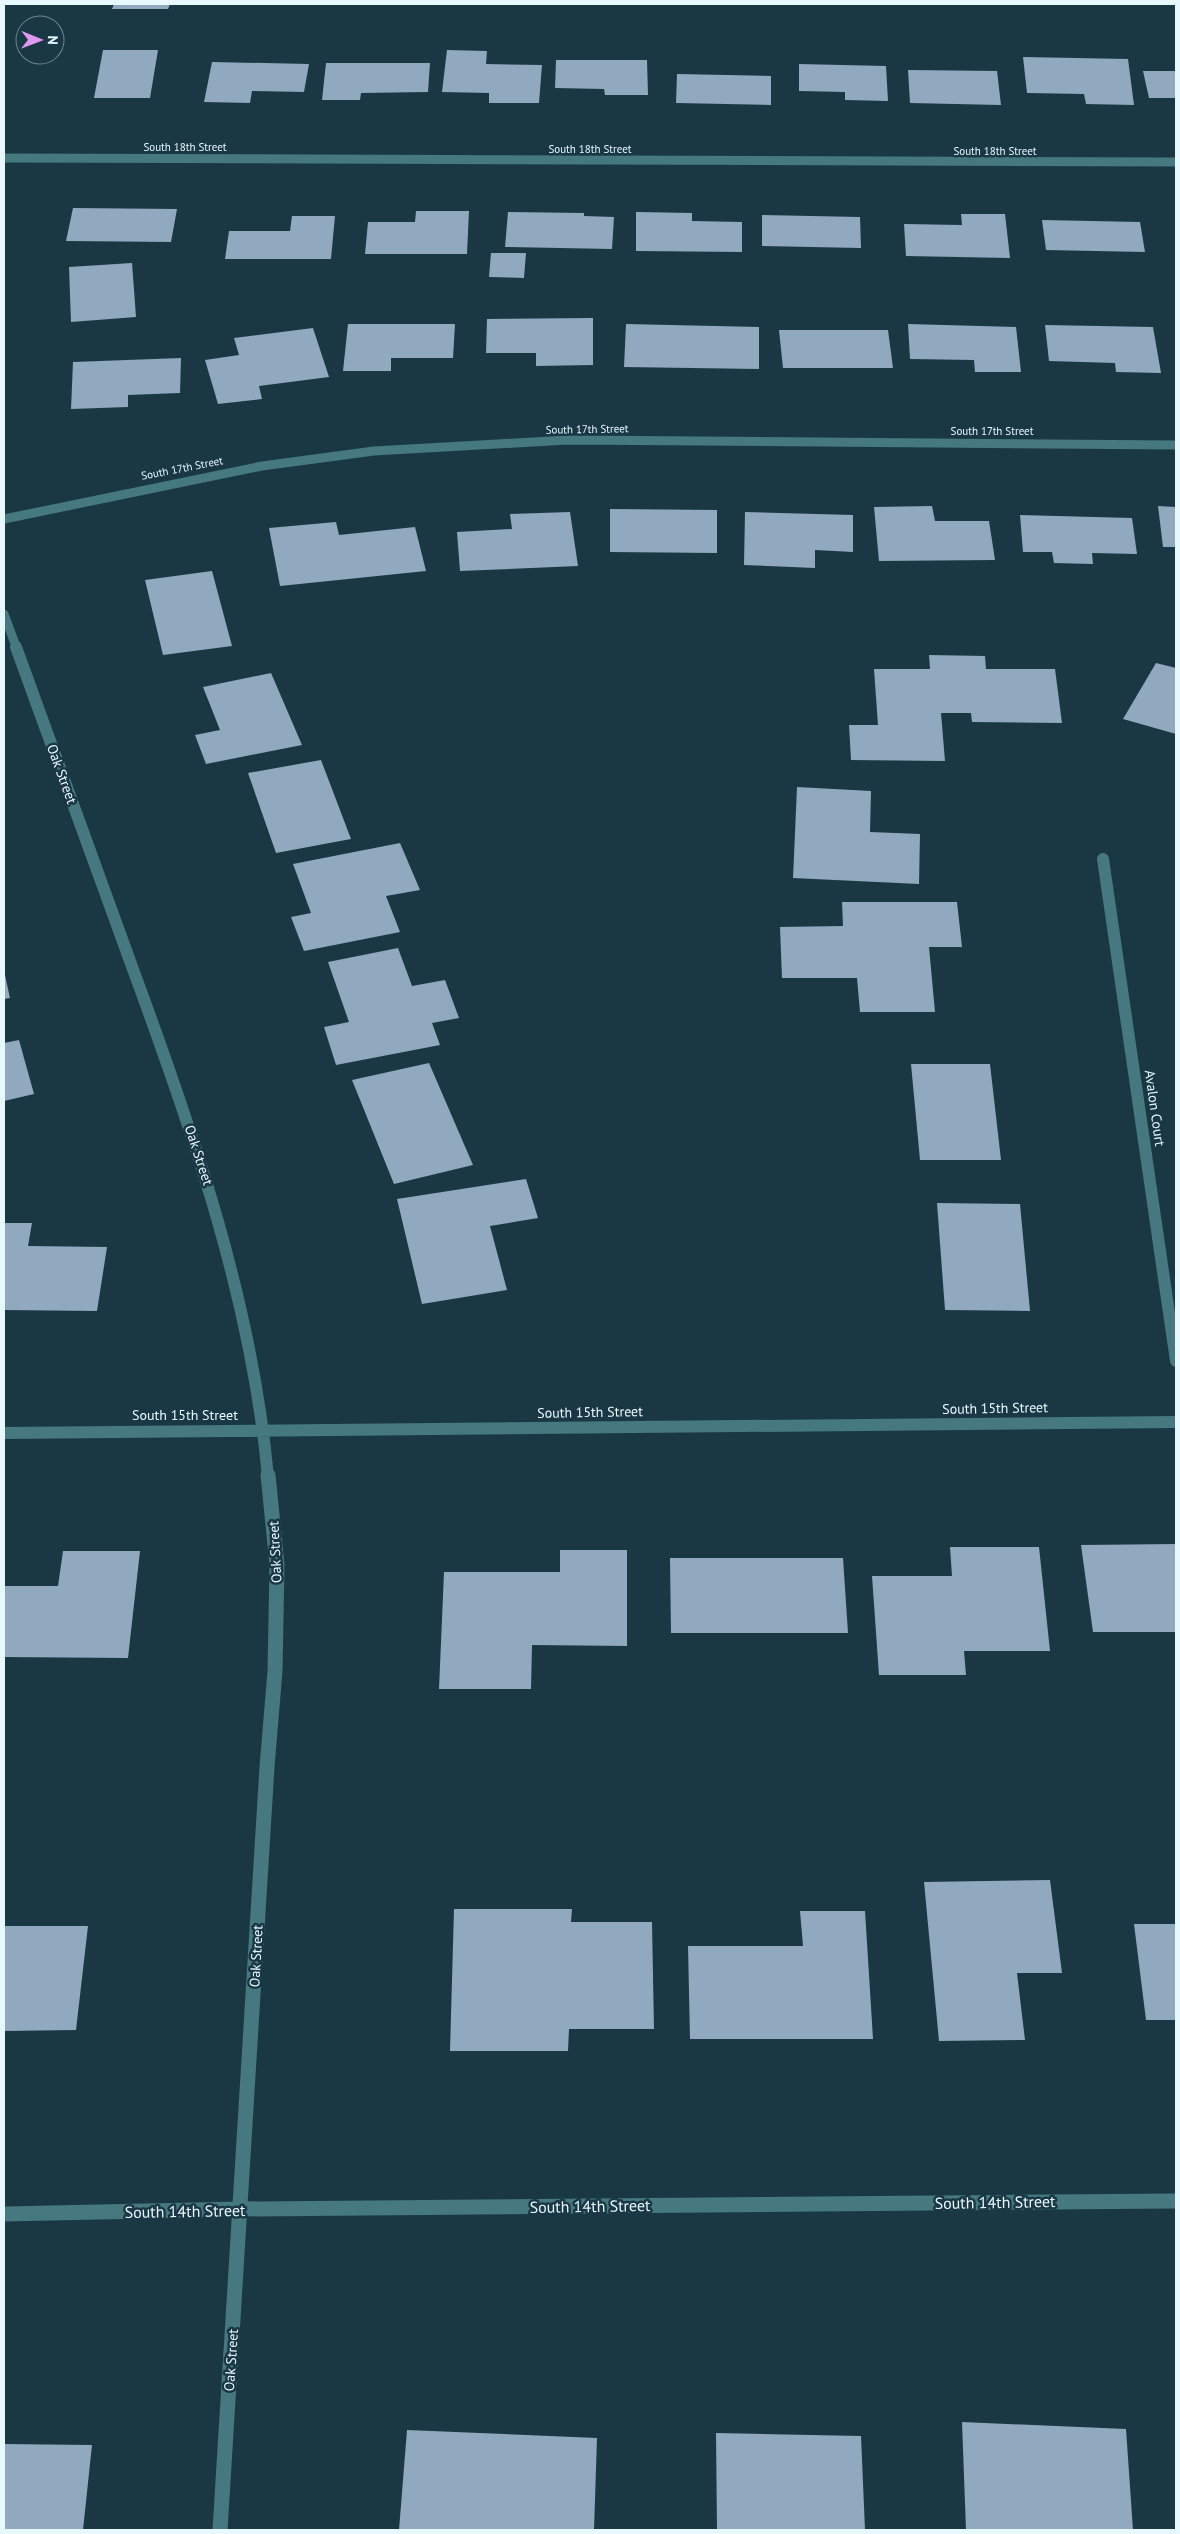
<svg xmlns="http://www.w3.org/2000/svg" width="1180" height="2534" viewBox="0 0 1180 2534" font-family="'PT Sans',sans-serif">
	<style>
		.building { fill: #90a9be }
		.lines { fill: none; stroke-linecap: round; stroke-linejoin: round }
		.minor-far2 { stroke: #45787f; stroke-width: 9 }
		.minor-far1 { stroke: #45787f; stroke-width: 12 }
		.minor { stroke: #45787f; stroke-width: 15 }
		.labels { text-anchor: middle; dominant-baseline: central; stroke-width: 5; stroke-linejoin: round; paint-order: stroke }
		.far-street-label { font-size: 11px; fill: #e7f8ff; stroke: #1a3844 }
		.street-label { font-size: 14px; fill: #e7f8ff; stroke: #1a3844 }
		.near-street-label { font-size: 16px; fill: #e7f8ff; stroke: #1a3844 }
	</style>
	<rect width="100%" height="100%" fill="#1a3844"/>
	<!-- building -->
	<path class="building" d="M 114,4 L 170,4 L 168,9 L 112,9 Z
		M 103,50 L 158,50 L 150,98 L 94,98 Z
		M 447,50 L 487,51 L 486,64 L 542,65 L 539,103 L 489,103 L 489,93 L 442,92 Z
		M 1023,57 L 1128,59 L 1134,105 L 1086,104 L 1084,94 L 1027,93 Z
		M 556,60 L 647,60 L 648,95 L 605,95 L 604,89 L 555,88 Z
		M 212,62 L 309,64 L 304,92 L 252,91 L 250,103 L 204,102 Z
		M 326,63 L 430,63 L 428,92 L 361,93 L 360,100 L 322,100 Z
		M 799,64 L 886,66 L 888,101 L 845,100 L 845,92 L 799,91 Z
		M 908,70 L 997,71 L 1001,105 L 910,103 Z
		M 1143,71 L 1176,71 L 1176,98 L 1149,98 Z
		M 677,74 L 771,76 L 771,105 L 676,103 Z
		M 73,208 L 177,209 L 171,242 L 66,241 Z
		M 416,211 L 469,211 L 467,254 L 365,254 L 368,222 L 415,222 Z
		M 508,212 L 584,213 L 584,216 L 614,217 L 612,249 L 505,247 Z
		M 636,212 L 692,213 L 692,221 L 742,222 L 742,252 L 636,251 Z
		M 961,214 L 1005,214 L 1010,258 L 906,256 L 904,224 L 962,225 Z
		M 762,215 L 860,217 L 861,248 L 762,246 Z
		M 292,216 L 335,216 L 331,259 L 225,259 L 229,231 L 290,231 Z
		M 1042,220 L 1140,222 L 1145,252 L 1046,250 Z
		M 491,253 L 526,253 L 524,278 L 489,277 Z
		M 132,263 L 136,317 L 71,322 L 69,267 Z
		M 593,318 L 593,365 L 536,366 L 536,353 L 486,353 L 487,319 Z
		M 348,324 L 455,324 L 453,358 L 391,358 L 391,371 L 343,371 Z
		M 626,324 L 759,327 L 759,369 L 624,367 Z
		M 908,324 L 1016,327 L 1021,372 L 975,372 L 974,360 L 910,359 Z
		M 1045,325 L 1153,327 L 1161,373 L 1116,372 L 1115,363 L 1049,361 Z
		M 313,328 L 329,377 L 259,386 L 262,399 L 218,404 L 205,360 L 239,355 L 234,338 Z
		M 779,330 L 888,330 L 893,368 L 783,368 Z
		M 181,358 L 180,393 L 128,395 L 128,407 L 71,409 L 73,362 Z
		M 932,506 L 935,521 L 989,521 L 995,560 L 879,561 L 874,507 Z
		M 1158,506 L 1176,507 L 1176,547 L 1163,547 Z
		M 610,509 L 717,510 L 717,553 L 610,552 Z
		M 570,512 L 578,566 L 460,571 L 457,532 L 512,529 L 510,514 Z
		M 745,512 L 853,515 L 853,552 L 815,550 L 815,568 L 744,565 Z
		M 1020,515 L 1132,518 L 1137,554 L 1092,553 L 1093,564 L 1054,563 L 1052,552 L 1023,552 Z
		M 336,522 L 339,535 L 415,527 L 426,571 L 280,586 L 269,528 Z
		M 212,571 L 232,646 L 163,655 L 145,580 Z
		M 929,655 L 985,656 L 986,669 L 1055,669 L 1062,723 L 972,722 L 971,713 L 941,713 L 945,761 L 851,760 L 849,725 L 878,725 L 874,669 L 930,669 Z
		M 1156,663 L 1176,668 L 1176,734 L 1123,719 Z
		M 271,673 L 302,745 L 206,764 L 195,735 L 220,730 L 203,687 Z
		M 321,760 L 351,839 L 276,853 L 248,773 Z
		M 797,787 L 871,791 L 870,832 L 920,834 L 919,884 L 793,878 Z
		M 400,843 L 420,890 L 386,896 L 400,932 L 304,951 L 291,917 L 311,913 L 293,864 Z
		M 842,902 L 957,902 L 962,947 L 929,947 L 935,1012 L 860,1012 L 857,978 L 782,978 L 780,927 L 843,926 Z
		M 398,948 L 412,986 L 445,980 L 459,1018 L 432,1023 L 440,1045 L 336,1065 L 324,1027 L 349,1022 L 328,962 Z
		M 5,975 L 10,998 L 4,999 L 4,976 Z
		M 19,1040 L 34,1094 L 4,1101 L 4,1043 Z
		M 429,1063 L 473,1165 L 394,1184 L 352,1080 Z
		M 911,1064 L 990,1064 L 1001,1160 L 920,1160 Z
		M 526,1179 L 538,1218 L 490,1226 L 507,1290 L 422,1304 L 397,1199 Z
		M 937,1203 L 1020,1204 L 1030,1311 L 945,1310 Z
		M 4,1223 L 32,1223 L 28,1246 L 107,1247 L 97,1311 L 4,1310 Z
		M 1176,1544 L 1176,1632 L 1093,1632 L 1081,1545 Z
		M 950,1547 L 1039,1547 L 1050,1651 L 964,1651 L 966,1675 L 879,1675 L 872,1576 L 952,1576 Z
		M 560,1550 L 627,1550 L 627,1646 L 532,1645 L 531,1689 L 439,1689 L 444,1572 L 560,1572 Z
		M 63,1551 L 140,1551 L 128,1658 L 4,1657 L 4,1586 L 58,1586 Z
		M 670,1558 L 843,1558 L 848,1633 L 671,1633 Z
		M 1050,1880 L 1062,1973 L 1017,1973 L 1025,2040 L 939,2041 L 924,1882 Z
		M 454,1909 L 572,1909 L 571,1922 L 652,1922 L 654,2029 L 569,2029 L 568,2051 L 450,2051 Z
		M 800,1911 L 865,1911 L 873,2039 L 690,2039 L 688,1946 L 803,1946 Z
		M 1134,1924 L 1176,1924 L 1176,2020 L 1146,2020 Z
		M 4,1926 L 88,1926 L 76,2030 L 4,2031 Z
		M 962,2422 L 1126,2429 L 1133,2530 L 966,2530 Z
		M 407,2430 L 597,2438 L 594,2530 L 399,2530 Z
		M 716,2433 L 861,2436 L 865,2530 L 717,2530 Z
		M 4,2444 L 92,2445 L 83,2530 L 4,2530 Z"/>
	<g class="lines">
		<!-- minor-far2 -->
		<path class="minor-far2" d="M 4,158 L 1176,162
			M 4,519 L 262,466 L 374,451 L 568,440 L 1176,445
			M 4,614 L 17,649"/>
		<!-- minor-far1 -->
		<path class="minor-far1" d="M 16,647 C 55,756 95,864 134,972 C 194,1135 252,1302 268,1477
			M 1103,859 L 1176,1361
			M 4,1433 L 1176,1422"/>
		<!-- minor -->
		<path class="minor" d="M 4,2214 L 241,2209 L 1176,2201
			M 220,2530 L 267,1767 L 275,1671 L 277,1565 L 268,1475"/>
	</g>
	<g class="labels">
		<!-- far-street labels -->
		<g class="far-street-label">
			<text x="185" y="147">South 18th Street</text>
			<text x="590" y="149">South 18th Street</text>
			<text x="995" y="151">South 18th Street</text>
			<text transform="translate(587 429) rotate(-1)">South 17th Street</text>
			<text x="992" y="431">South 17th Street</text>
			<text transform="translate(182 468) rotate(-11)">South 17th Street</text>
		</g>
		<!-- street labels -->
		<g class="street-label">
			<text transform="translate(62 774) rotate(70)">Oak Street</text>
			<text transform="translate(1155 1108) rotate(82)">Avalon Court</text>
			<text transform="translate(199 1155) rotate(72)">Oak Street</text>
			<text transform="translate(995 1408) rotate(-1)">South 15th Street</text>
			<text transform="translate(590 1412) rotate(-1)">South 15th Street</text>
			<text x="185" y="1415">South 15th Street</text>
			<text transform="translate(275 1552) rotate(-93)">Oak Street</text>
			<text transform="translate(256 1956) rotate(-87)">Oak Street</text>
			<text transform="translate(231 2360) rotate(-86)">Oak Street</text>
		</g>
		<!-- near-street labels -->
		<g class="near-street-label">
			<text transform="translate(995 2202) rotate(-1)">South 14th Street</text>
			<text transform="translate(590 2206) rotate(-1)">South 14th Street</text>
			<text transform="translate(185 2211) rotate(-1)">South 14th Street</text>
		</g>
	</g>
	<!-- border -->
	<rect width="1180" height="2534" fill="none" stroke="#e7f8ff" stroke-width="10"/>
	<!-- north arrow -->
	<g transform="translate(40 40) rotate(91)"><circle r="24" fill="#1a3844" stroke="#6c858f"/>
	<path d="M0-4L9 19L0 12L-9 19Z" fill="#de98f2"/>
	<text y="-8" font-size="14" font-weight="bold" text-anchor="middle" fill="#e7f8ff">N</text>
	</g>
</svg>
